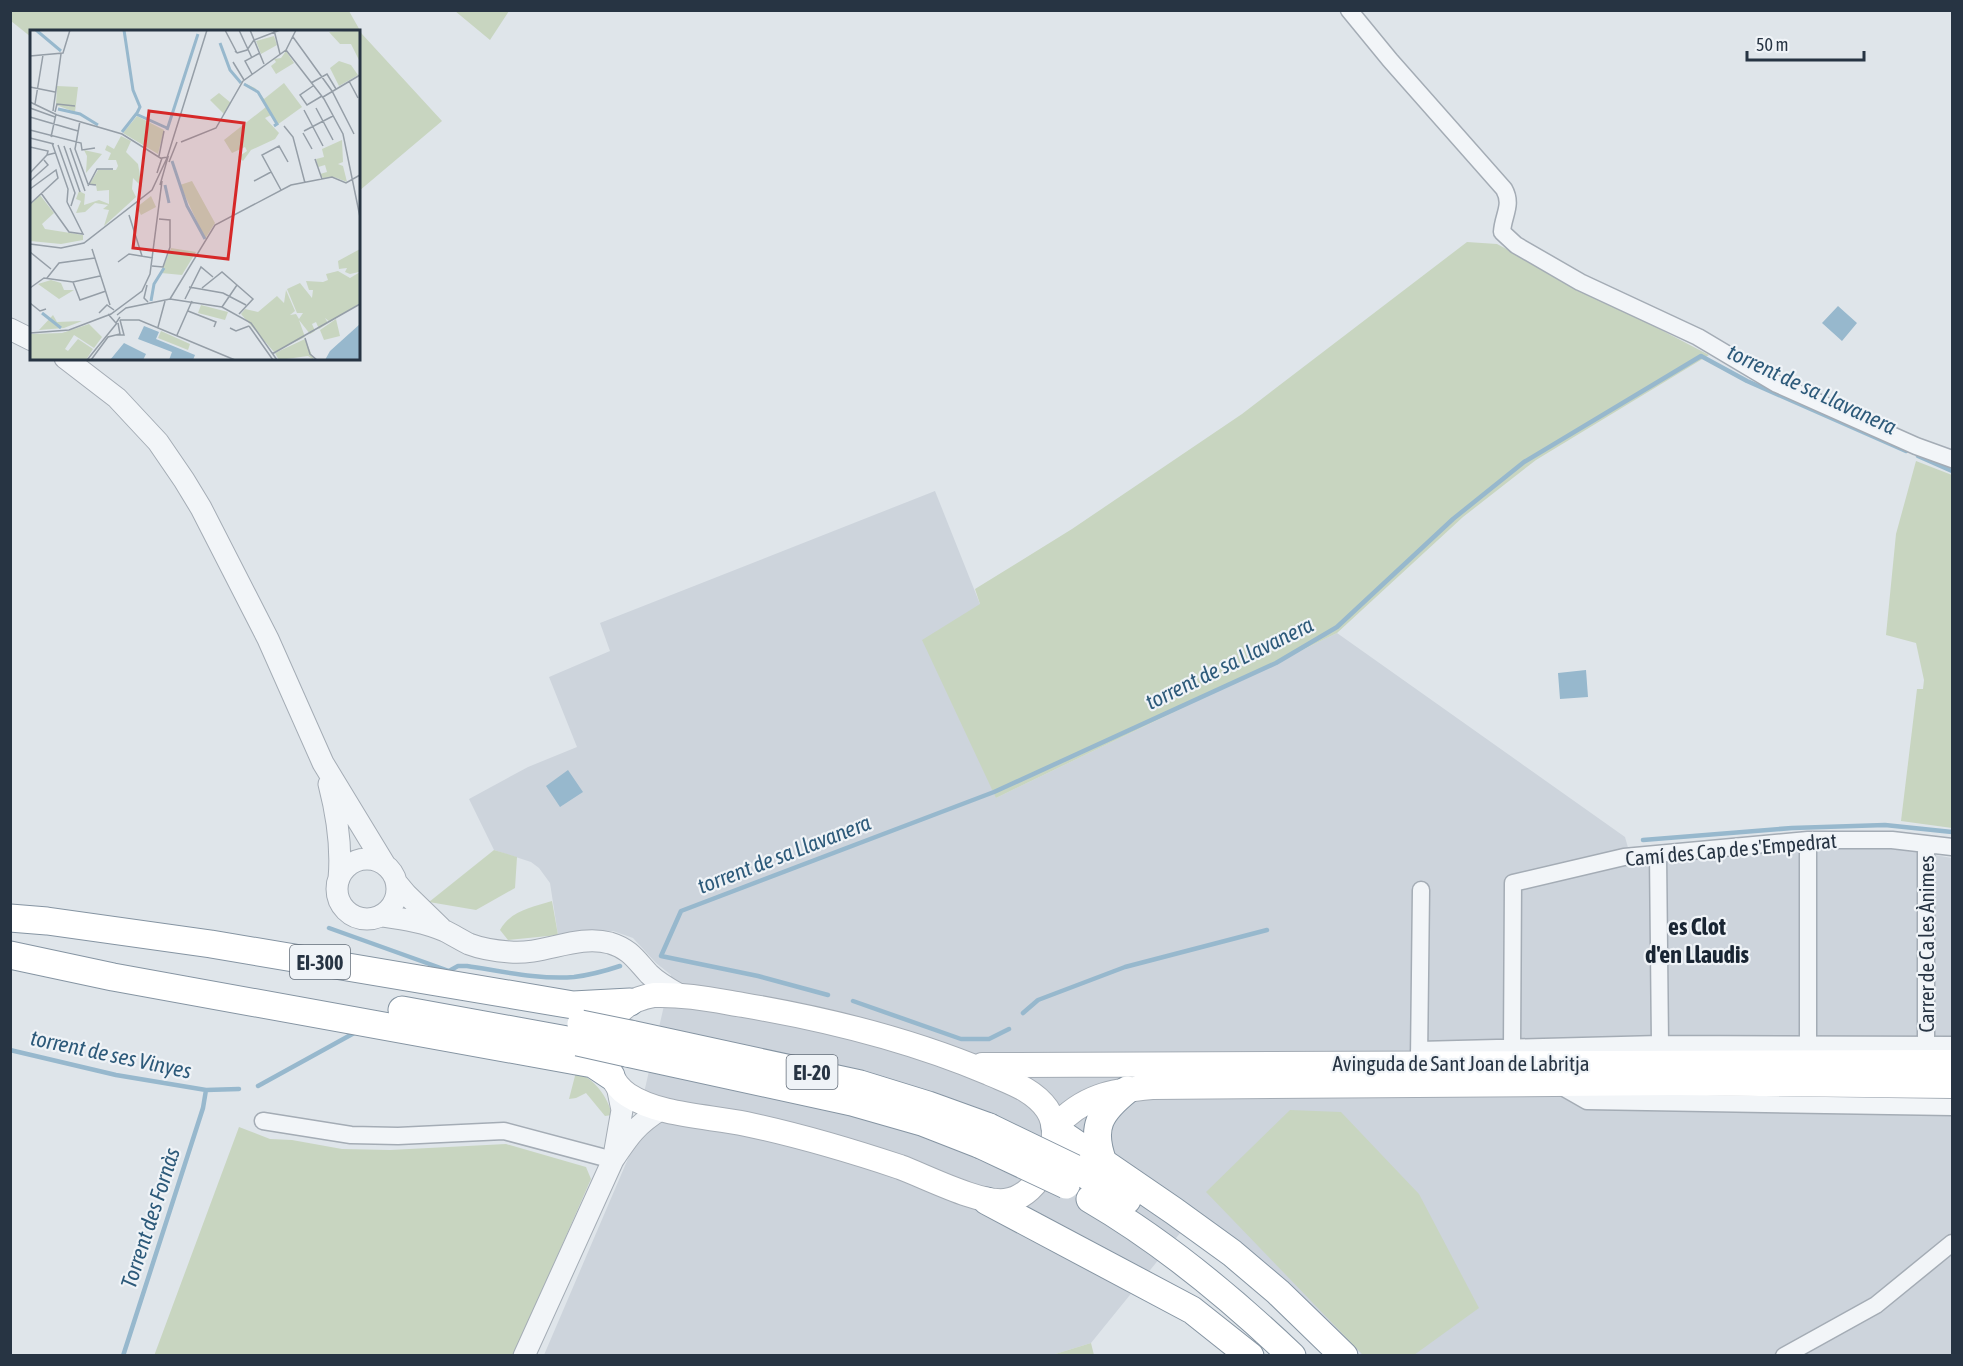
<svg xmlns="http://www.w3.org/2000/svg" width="1963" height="1366" viewBox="0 0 1963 1366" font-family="'Asap Condensed',sans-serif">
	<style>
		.built { fill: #cdd4dc }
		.green { fill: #c8d5c0 }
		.water { fill: #97b8cd }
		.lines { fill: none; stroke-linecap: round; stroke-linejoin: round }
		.stream { stroke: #97b8cd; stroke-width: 4.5 }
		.minor-casing { stroke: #a4acb5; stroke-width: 19 }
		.tertiary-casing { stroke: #a4acb5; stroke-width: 23 }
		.secondary-casing { stroke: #a4acb5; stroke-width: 26 }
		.trunk-casing { stroke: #8594a2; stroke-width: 29 }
		.minor { stroke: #f2f5f8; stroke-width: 16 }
		.tertiary { stroke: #f2f5f8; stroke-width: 21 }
		.secondary { stroke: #fff; stroke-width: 24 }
		.trunk { stroke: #fff; stroke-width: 27 }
		.trunk-bridge-casing { stroke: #8594a2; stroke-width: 29; stroke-linecap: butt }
		.trunk-bridge { stroke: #fff; stroke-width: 27 }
		.labels { text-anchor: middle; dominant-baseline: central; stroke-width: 4.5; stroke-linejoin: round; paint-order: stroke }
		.shield { fill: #eff3f7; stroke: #636d79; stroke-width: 1.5 }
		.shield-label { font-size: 20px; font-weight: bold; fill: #273443 }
		.street-label { font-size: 21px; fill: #273443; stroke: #eff3f7 }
		.water-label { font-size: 22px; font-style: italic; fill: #2d5a7a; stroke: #eff3f7 }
		.quarter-label { font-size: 24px; font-weight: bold; fill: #192533; stroke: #eff3f7 }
		.inset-river { fill: none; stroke: #97b8cd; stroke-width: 3 }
		.inset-road { fill: none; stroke: #959ea7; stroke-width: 1.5 }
		.view { fill: #d62828; fill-opacity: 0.15; stroke: #d62828; stroke-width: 3 }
		.inset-edge { fill: none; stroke: #273443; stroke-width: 3 }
	</style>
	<rect width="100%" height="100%" fill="#dfe5ea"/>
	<!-- built -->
	<path class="built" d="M 935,491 L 980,604 L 996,798 L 1337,633 L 1625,837 L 1633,865 L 1814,848 L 1888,847 L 1952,858 L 1952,1355 L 1362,1355 L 1294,1290 L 1198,1211 L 1091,1343 L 1052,1355 L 544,1355 L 630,1154 L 671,975 L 656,963 L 633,938 L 613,931 L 558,935 L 550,883 L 539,868 L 531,862 L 494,850 L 469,799 L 528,767 L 577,747 L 549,677 L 610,651 L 600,623 Z"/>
	<!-- green -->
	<path class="green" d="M 10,11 L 349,11 L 362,34 L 442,121 L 359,191 L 358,32 L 32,32 L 31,37 L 11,21 Z
		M 455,11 L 509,11 L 490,40 Z
		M 1467,242 L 1497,244 L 1709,355 L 1536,460 L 1463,517 L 1337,633 L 996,798 L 922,640 L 980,604 L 975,589 L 1072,529 L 1242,414 Z
		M 1916,461 L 1952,475 L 1952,828 L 1901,821 L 1917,689 L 1923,689 L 1924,680 L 1916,643 L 1886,635 L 1896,534 Z
		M 494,850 L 517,857 L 515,888 L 476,910 L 429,902 Z
		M 552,901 L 558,935 L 508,940 L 500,930 C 510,911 532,907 552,901 Z
		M 576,1072 C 594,1078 608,1097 612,1115 L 605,1116 L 586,1093 L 576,1098 L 569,1099 Z
		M 1290,1110 L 1341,1112 L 1419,1194 L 1479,1308 L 1414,1355 L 1363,1355 L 1206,1192 Z
		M 239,1127 L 270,1139 L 292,1140 L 342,1149 L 390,1150 L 506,1144 L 586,1167 L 591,1179 L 514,1355 L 154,1356 Z
		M 1091,1343 L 1094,1355 L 1052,1355 Z"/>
	<!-- water -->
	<path class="water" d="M 1838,306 L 1857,323 L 1842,341 L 1822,323 Z
		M 1586,670 L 1588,697 L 1560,699 L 1558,673 Z
		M 568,770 L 583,792 L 560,807 L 546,786 Z"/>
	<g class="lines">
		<!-- stream -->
		<path class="stream" d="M 1918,456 L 1952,471
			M 1643,840 L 1792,828 L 1885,825 L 1952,832
			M 329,928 L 449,971 L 458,966 L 467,966 C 501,971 539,980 574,977 C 590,975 605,971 620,966
			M 828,995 L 758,976 L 661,956 L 681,911 L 994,792 L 1276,663 L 1337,627 L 1453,519 L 1524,462 L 1701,356 L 1747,381 L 1906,451
			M 853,1001 L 961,1039 L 989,1039 L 1009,1029
			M 1023,1013 L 1038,1000 L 1125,967 L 1267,930
			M 10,1050 L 116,1075 L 206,1090 L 239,1089
			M 258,1086 L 356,1032
			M 123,1356 L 203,1108 L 206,1090"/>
		<defs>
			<path id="minor" d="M 1349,10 L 1390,60 L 1504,189 C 1513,205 1503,215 1502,232 L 1516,245 L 1580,282 L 1698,337 L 1777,384 L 1916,446 L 1952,459
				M 1808,840 L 1808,1045
				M 1926,844 L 1926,1045
				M 1658,854 L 1660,1044
				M 1512,1047 L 1513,883 L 1624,857 L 1808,840 L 1892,840 L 1952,847
				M 1419,1050 L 1660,1044 L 1952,1045
				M 1419,1059 L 1421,890
				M 1559,1085 L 1587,1101 L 1952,1107
				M 263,1121 L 351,1135 L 398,1136 L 504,1131 L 613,1160
				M 1784,1356 L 1876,1305 L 1952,1243"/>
			<path id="tertiary" d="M 10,329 L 32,340
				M 65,358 L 117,398 L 158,442 L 184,480 L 201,508 L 268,639 L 323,763 L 385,865
				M 329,784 C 337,815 342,847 339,879
				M337 889a30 30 0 1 1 60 0a30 30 0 1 1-60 0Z
				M 396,882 L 406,894 L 441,928
				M 382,916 C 403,919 425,922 445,931 C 453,935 461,940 469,944 C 482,949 496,951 510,952 C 544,955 577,934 610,943 C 630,949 636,960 649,974 C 658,983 669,989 680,995
				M 615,1150 L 622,1110 L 617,1086
				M 524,1356 L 613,1160 C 629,1136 637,1124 662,1109"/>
			<path id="secondary" d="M 654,995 C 684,994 713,1000 743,1005 C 826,1019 911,1040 989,1073 C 1009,1082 1033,1089 1047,1109 C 1067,1138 1041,1197 1005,1201 C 979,1204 927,1177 900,1167 C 849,1150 798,1135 746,1124 C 709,1116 660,1116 628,1095 C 611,1084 605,1064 607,1044 C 610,1015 625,1000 654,995 Z
				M 982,1065 L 1952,1062
				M 1055,1127 C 1083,1096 1111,1091 1152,1087 L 1675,1083 L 1952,1086"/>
			<path id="trunk" d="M 10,918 L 47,921 L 211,944 L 573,1005 L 630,1002
				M 10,955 L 113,977 L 593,1064 L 611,1076
				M 402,1010 L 578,1042
				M 630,1034 L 860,1084 L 928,1105 L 989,1127
				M 627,1053 L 852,1102 L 922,1122 L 981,1145
				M 1055,1127 L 1066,1137 L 1174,1211 L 1232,1253 L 1278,1292 L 1344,1356
				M 1103,1162 C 1090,1127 1100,1112 1127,1090
				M 1074,1168 L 1127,1200
				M 1090,1199 C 1164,1242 1230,1297 1292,1356
				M 987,1201 L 1192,1310 L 1250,1356"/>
		</defs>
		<!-- minor casing -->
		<use href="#minor" class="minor-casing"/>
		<!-- tertiary casing -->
		<use href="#tertiary" class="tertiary-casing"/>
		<!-- secondary casing -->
		<use href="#secondary" class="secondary-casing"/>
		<!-- trunk casing -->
		<use href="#trunk" class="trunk-casing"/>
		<!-- minor -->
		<use href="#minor" class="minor"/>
		<!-- tertiary -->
		<use href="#tertiary" class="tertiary"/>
		<!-- secondary -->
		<use href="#secondary" class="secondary"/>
		<!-- trunk -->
		<use href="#trunk" class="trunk"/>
		<defs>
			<path id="trunk-bridge" d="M 581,1024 L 630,1034
				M 578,1042 L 627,1053
				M 989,1127 L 1074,1168
				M 981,1145 L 1066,1185"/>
		</defs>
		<!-- trunk-bridge casing -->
		<use href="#trunk-bridge" class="trunk-bridge-casing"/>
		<!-- trunk-bridge -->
		<use href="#trunk-bridge" class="trunk-bridge"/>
	</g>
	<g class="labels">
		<!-- shield labels -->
		<g class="shield">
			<rect x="290" y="945" width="60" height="34" rx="4.5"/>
			<rect x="786.5" y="1055" width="51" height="34" rx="4.5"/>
		</g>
		<g class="shield-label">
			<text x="320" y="962">EI-300</text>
			<text x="812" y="1072">EI-20</text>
		</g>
		<!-- street labels -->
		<g class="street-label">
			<text transform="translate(1731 849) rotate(-5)">Camí des Cap de s'Empedrat</text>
			<text transform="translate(1926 944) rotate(-90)">Carrer de Ca les Ànimes</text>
			<text x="1461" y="1063">Avinguda de Sant Joan de Labritja</text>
		</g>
		<!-- water labels -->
		<g class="water-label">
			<text transform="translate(1812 389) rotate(25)">torrent de sa Llavanera</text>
			<text transform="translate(1229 663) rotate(-26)">torrent de sa Llavanera</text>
			<text transform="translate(784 854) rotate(-21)">torrent de sa Llavanera</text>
			<text transform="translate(111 1054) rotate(12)">torrent de ses Vinyes</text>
			<text transform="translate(150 1218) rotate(-72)">Torrent des Fornàs</text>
		</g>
		<!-- quarter labels -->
		<g class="quarter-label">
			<text x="1697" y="926">es Clot<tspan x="1697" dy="28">d'en Llaudis</tspan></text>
		</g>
	</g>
	<!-- overview -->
	<g transform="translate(30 30)">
		<rect width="330" height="330" fill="#dfe5ea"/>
		<path d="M 330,0 L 330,32 L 321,14 L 310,14 L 299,2 ZM 244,6 L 247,15 L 231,24 L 226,11 ZM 256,21 L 264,33 L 246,44 L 241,36 L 246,32 L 244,29 L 251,28 ZM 309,31 L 321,35 L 328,45 L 309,56 L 300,38 ZM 214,53 L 225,58 L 234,69 L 254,53 L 272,77 L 247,95 L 241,85 L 235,88 L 249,103 L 245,109 L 221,120 L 213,131 L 208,127 L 217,121 L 215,117 L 202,123 L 194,110 L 236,77 L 227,62 ZM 27,56 L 48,57 L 45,82 L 26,75 ZM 189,63 L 201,73 L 194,84 L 180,70 ZM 107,86 L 134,100 L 128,124 L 93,103 ZM 91,106 L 101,111 L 96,122 L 108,134 L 112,157 L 103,148 L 102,159 L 106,167 L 74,196 L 79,180 L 73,179 L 78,175 L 65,173 L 55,182 L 46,183 L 51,171 L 46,169 L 49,161 L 55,164 L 54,175 L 69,170 L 79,174 L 79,160 L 67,161 L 66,155 L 59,155 L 68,140 L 86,140 L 88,136 L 86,130 L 78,130 L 81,123 L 75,120 L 77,115 L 84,119 ZM 312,110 L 313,132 L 308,134 L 313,136 L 317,152 L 304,147 L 293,148 L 290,144 L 297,142 L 295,135 L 288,137 L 286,129 L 294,127 L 292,119 ZM 54,120 L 72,124 L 56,143 L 57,126 ZM 162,151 L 185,193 L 175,209 L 150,155 ZM 10,165 L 24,183 L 12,194 L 15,199 L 53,205 L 53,210 L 31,214 L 0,211 L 0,175 ZM 121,166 L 126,177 L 111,185 L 107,177 ZM 141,218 L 166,222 L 152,245 L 131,243 ZM 330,219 L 329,242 L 320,244 L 315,242 L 317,238 L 309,239 L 308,231 ZM 308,241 L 320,248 L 330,242 L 330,273 L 300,292 L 295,288 L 298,293 L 289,299 L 286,292 L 282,294 L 285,301 L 280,304 L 269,290 L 275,307 L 244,322 L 211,284 L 215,279 L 228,282 L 247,266 L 254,273 L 256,260 L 265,281 L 260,285 L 266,284 L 269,289 L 273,283 L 267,283 L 257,259 L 270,253 L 282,268 L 283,260 L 279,260 L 276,251 L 293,252 L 298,250 L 296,244 ZM 21,250 L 31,253 L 34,260 L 44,260 L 29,269 L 8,254 ZM 171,275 L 198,282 L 195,290 L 168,283 ZM 23,285 L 27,292 L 52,291 L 34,298 L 9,300 ZM 306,289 L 310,306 L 294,310 L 290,300 ZM 59,294 L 72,307 L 64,318 L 44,305 L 35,319 L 38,321 L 48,309 L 63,319 L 56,330 L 0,330 L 0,304 L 32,303 ZM 131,301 L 160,314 L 158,320 L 128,308 ZM 275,309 L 284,330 L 278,326 L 249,330 L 245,323 Z" fill="#c8d5c0"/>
		<path d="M 330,294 L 330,330 L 295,330 L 300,321 ZM 114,296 L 129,302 L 126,309 L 165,325 L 163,330 L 139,330 L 142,322 L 108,309 ZM 94,313 L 116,324 L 113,330 L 80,330 Z" fill="#97b8cd"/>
		<path class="inset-river" d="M 6,0 L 31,21M 94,0 L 103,60 L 110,77 L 107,83M 190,13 L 200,40 L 211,53M 214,54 L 228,62 L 247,94 L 244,96M 28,79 L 50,84 L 68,95M 137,100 L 168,4M 92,102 L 106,84 L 137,98M 142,131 L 157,176 L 175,209M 135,155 L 139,173M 121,271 L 124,254 L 134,238M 12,283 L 31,298"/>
		<path class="inset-road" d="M 195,0 L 207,23 L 205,21M 209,0 L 222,28M 220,0 L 234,34M 244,0 L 250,24M 263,7 L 302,61 L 324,104M 224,10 L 250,0M 256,20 L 294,69 L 313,104 L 330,187M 207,23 L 217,20 L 224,10M 0,26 L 33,23 L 40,0M 203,32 L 214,50M 222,44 L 215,31 L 230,23M 319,51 L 328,68M 281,53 L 297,44 L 306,59M 283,56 L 270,65 L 277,75 L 292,66M 0,57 L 25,62M 293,67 L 330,45M 0,72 L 27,85 L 92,104 L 132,129M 5,74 L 13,25M 0,78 L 25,87M 286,78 L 303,110M 274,80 L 293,116M 23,81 L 31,24M 25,82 L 27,74 L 45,76M 0,87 L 48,101M 50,91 L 45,119 L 58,154 L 66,155M 254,96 L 263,107 L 275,153M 0,100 L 51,113 L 52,120 L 65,118M 274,101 L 303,86M 273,103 L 282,119M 21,107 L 26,84M 0,108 L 24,114M 151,112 L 186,98 L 213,51 L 256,20 L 266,0M 22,113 L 38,159 L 37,172M 28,115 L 45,163 L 41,176M 34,116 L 50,162M 0,117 L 18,121 L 17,125M 40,118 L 55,161M 129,126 L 134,101M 285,129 L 292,149M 139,132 L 147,112M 0,143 L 17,125 L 25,123M 127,143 L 132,128 L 138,127 L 130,155M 0,151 L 18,135 L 14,130M 224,151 L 241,142M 58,156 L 67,139 L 83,139M 0,159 L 26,140 L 28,148 L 0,174M 251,160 L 232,125 L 249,116 L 258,132M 11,163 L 39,202 L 53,204 L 37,172M 99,185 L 112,226M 0,214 L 31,218 L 54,213 L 122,160 L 137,128 L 177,0M 62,219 L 80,275M 0,222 L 21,239M 88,232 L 99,224 L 123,228M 122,236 L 133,237 L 140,217 L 140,190 L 129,189M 17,248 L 29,233 L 65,228M 43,252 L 50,270 L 76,261M 117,255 L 114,268 L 118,272M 159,257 L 193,263 L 216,275M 0,258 L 14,248 L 43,252 L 70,246M 172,258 L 192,242 L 223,269 L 209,284M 140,269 L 185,195 L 261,155 L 302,147 L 316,153 L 330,145M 155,269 L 171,237 L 183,247M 0,273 L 10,281 L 16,279M 192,277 L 207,255M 158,281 L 186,292 L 184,297M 69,283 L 77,275 L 84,280M 78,284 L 86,293 L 90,287M 87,285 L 96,278 L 140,269 L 192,277 L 221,293 L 247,330M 90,290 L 109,290 L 205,330M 219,296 L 243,330M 128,297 L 135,271M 200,298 L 206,301 L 219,296M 0,303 L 39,300 L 81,284 L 112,261 L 120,244 L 132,151M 87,305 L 94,305 L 90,290M 147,305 L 162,271M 275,308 L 280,324 L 287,330M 242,324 L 330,274M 57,330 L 87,293M 61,330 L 78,307 L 90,304 L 88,293"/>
		<path class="view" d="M 119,81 L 214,93 L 198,229 L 103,218 Z"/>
		<rect width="330" height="330" class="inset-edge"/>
	</g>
	<!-- border -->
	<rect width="1963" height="1366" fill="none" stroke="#273443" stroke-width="24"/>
	<!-- scale -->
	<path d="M1747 51v9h117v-9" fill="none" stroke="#273443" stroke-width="3"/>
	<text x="1756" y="51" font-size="18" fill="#273443" stroke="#eff3f7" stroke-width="4.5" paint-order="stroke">50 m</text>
</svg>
